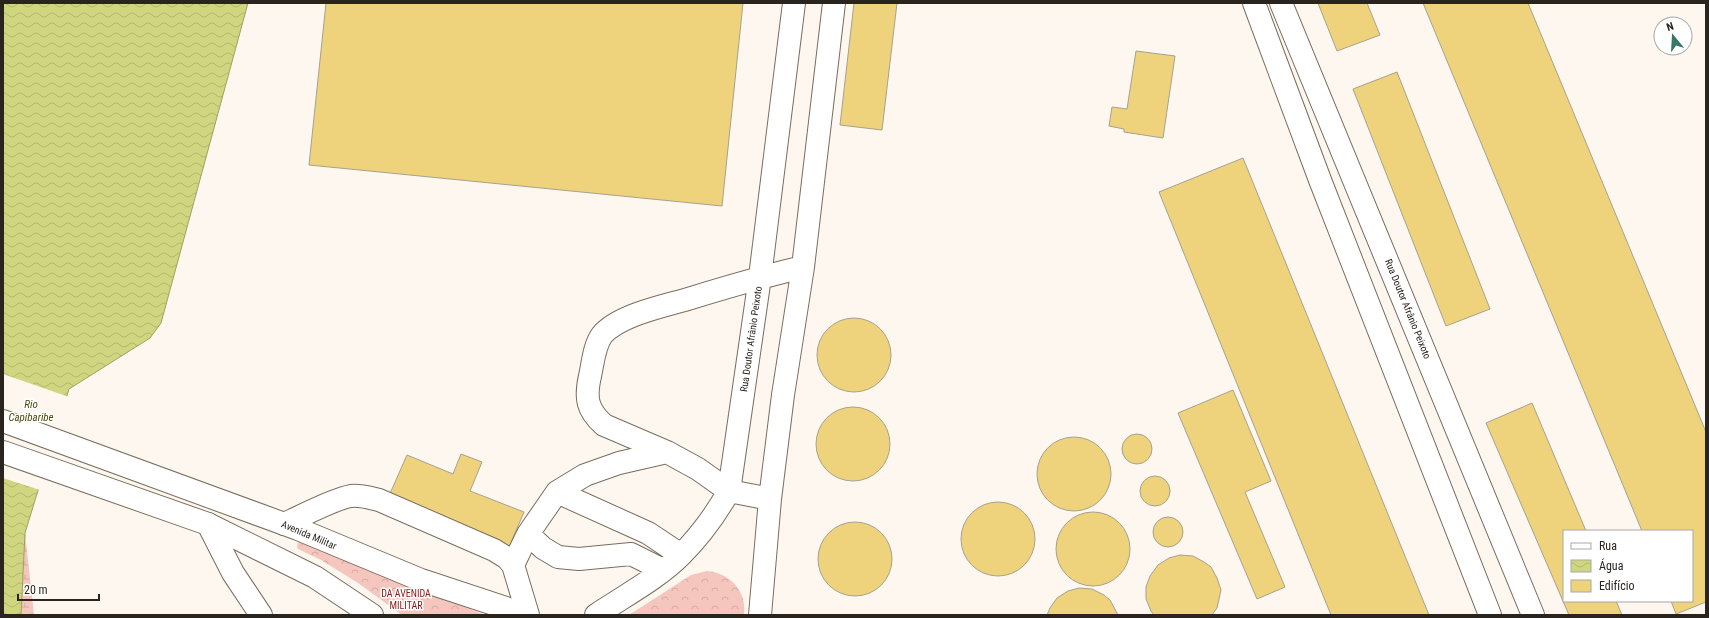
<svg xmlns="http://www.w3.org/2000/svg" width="1709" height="618" viewBox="0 0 1709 618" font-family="'Roboto Condensed',sans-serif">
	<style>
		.forest { fill: url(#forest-crowns) }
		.wetland { fill: url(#wetland-marsh) }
		.water { fill: url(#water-waves); stroke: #9da162 }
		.pier { fill: #fdf7f0 }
		.building { fill: #efd37c; stroke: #a7a18e }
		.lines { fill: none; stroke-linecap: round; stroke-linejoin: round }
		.minor-casing { stroke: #7a6d5e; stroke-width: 24 }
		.major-casing { stroke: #7a6d5e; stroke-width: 24 }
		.minor { stroke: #fff; stroke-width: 22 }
		.major { stroke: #fff; stroke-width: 22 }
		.labels { text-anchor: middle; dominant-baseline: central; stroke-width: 3; stroke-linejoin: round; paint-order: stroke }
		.street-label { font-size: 10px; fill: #29241d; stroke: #fff }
		.park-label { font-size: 10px; fill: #851c14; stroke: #fff }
		.water-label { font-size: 11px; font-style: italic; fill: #4a4d0a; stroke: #fff }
	</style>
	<defs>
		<pattern id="forest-crowns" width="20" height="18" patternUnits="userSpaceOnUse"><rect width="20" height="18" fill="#f5c6be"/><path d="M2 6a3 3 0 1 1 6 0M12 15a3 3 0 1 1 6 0" fill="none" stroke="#d2aaa3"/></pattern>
		<pattern id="wetland-marsh" width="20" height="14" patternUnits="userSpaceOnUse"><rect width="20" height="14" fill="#f5c6be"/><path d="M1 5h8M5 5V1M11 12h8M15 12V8" fill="none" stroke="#d2aaa3"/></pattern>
		<pattern id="water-waves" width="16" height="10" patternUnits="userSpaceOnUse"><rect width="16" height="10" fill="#cfd67f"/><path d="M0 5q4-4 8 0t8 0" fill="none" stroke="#b2b86d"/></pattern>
	</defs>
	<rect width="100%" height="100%" fill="#fdf7f0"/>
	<!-- forest -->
	<path class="forest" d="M 298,542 L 311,545 L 485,615 L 402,615 L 358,583 L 321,560 L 298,549 L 297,547 Z
		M 707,571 C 730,573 747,591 744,615 L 629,615 L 691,575 Z"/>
	<!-- wetland -->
	<path class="wetland" d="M 25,533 L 34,615 L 21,615 Z"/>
	<!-- water -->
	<path class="water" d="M 3,3 L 248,3 L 161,323 L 150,338 L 69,389 L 25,533 L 21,615 L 3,615 Z"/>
	<!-- pier -->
	<path class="pier" d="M 3,374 L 69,397 L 40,490 L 3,478 Z"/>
	<!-- building -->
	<path class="building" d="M 326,3 L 743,3 L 722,206 L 309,165 Z
		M 854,3 L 897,3 L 882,130 L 840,125 Z
		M 1318,3 L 1367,3 L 1380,35 L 1337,51 Z
		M 1423,3 L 1528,3 L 1706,432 L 1706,602 L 1676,614 L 1671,601 L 1692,601 L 1692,531 L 1642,531 Z
		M 1136,51 L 1175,56 L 1163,138 L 1124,132 L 1124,129 L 1109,126 L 1112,107 L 1127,109 Z
		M 1397,72 L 1490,309 L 1446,326 L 1353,89 Z
		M 1243,158 L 1429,615 L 1331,615 L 1159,192 Z
		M817 355a37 37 0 1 1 74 0a37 37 0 1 1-74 0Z
		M 1233,390 L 1271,481 L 1245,492 L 1285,587 L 1257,599 L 1178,413 Z
		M 1532,403 L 1586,531 L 1564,531 L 1564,601 L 1616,601 L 1622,615 L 1569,615 L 1486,423 Z
		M816 444a37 37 0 1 1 74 0a37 37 0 1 1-74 0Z
		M1122 449a15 15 0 1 1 30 0a15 15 0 1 1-30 0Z
		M1037 474a37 37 0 1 1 74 0a37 37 0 1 1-74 0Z
		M 461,454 L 482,462 L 470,491 L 524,512 L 509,547 L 388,498 L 407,455 L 453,474 Z
		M1140 491a15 15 0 1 1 30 0a15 15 0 1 1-30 0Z
		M961 539a37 37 0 1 1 74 0a37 37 0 1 1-74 0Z
		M1056 549a37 37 0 1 1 74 0a37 37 0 1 1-74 0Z
		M1153 532a15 15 0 1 1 30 0a15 15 0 1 1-30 0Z
		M818 559a37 37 0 1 1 74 0a37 37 0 1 1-74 0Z
		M 1180,555 L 1193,556 L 1204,562 L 1211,567 L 1217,578 L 1221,590 L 1217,608 L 1212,615 L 1154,615 L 1151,611 L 1146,599 L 1146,587 L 1150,576 L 1158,565 L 1169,558 Z
		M 1079,588 L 1092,589 L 1104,595 L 1110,600 L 1118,615 L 1047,615 L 1050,608 L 1057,598 L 1068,591 Z"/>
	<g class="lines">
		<defs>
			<path id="minor" d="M 1254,3 L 1320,180 L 1490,615
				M 1281,3 L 1533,615
				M 557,492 L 648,533 L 681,555
				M 770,499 L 729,491 L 698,469 L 667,452 L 604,425 C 587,410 585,398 590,376 C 593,363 594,346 602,335 C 619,315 664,306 688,299 C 727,287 765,276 803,267
				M 208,524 L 233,573 L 261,615
				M 284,524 C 302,516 333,499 351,496 C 361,495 370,498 379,500 L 494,550 L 507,558 L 513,565 L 528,615
				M 528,534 L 543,548 L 558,557 L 579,559 L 631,554 L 663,570
				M 513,565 L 528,534 L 557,492 L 585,475 L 619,463 L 667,452
				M 596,615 C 624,596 657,579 681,555 C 700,536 716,514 729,491 L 760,277 L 794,3
				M 760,615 L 770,499 L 783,395 L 803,267 L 834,3"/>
			<path id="major" d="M 3,421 L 298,529 L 421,580 L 527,615
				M 3,452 L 208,524 L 315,577 L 372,615"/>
		</defs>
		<!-- minor casing -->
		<use href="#minor" class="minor-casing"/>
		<!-- major casing -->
		<use href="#major" class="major-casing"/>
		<!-- minor -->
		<use href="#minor" class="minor"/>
		<!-- major -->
		<use href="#major" class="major"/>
	</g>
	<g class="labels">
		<!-- street labels -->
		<g class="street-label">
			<text transform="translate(1408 309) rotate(68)">Rua Doutor Afrânio Peixoto</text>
			<text transform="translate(751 339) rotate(-82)">Rua Doutor Afrânio Peixoto</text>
			<text transform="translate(309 535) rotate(23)">Avenida Militar</text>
		</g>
		<!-- park labels -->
		<g class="park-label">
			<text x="406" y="593">DA AVENIDA<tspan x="406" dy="12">MILITAR</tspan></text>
		</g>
		<!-- water labels -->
		<g class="water-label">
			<text x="31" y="404">Rio<tspan x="31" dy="13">Capibaribe</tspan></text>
		</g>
	</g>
	<!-- border -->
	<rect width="1709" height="618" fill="none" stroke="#29241d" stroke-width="8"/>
	<!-- legend -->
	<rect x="1563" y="530" width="130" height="72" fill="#ffffff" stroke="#a9a7a5"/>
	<rect x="1571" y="543" width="20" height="6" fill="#ffffff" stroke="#a9a7a5"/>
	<text x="1599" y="550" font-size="12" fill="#29241d">Rua</text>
	<rect x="1571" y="560" width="20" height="12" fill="url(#water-waves)" stroke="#a9a7a5"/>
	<text x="1599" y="570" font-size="12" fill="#29241d">Água</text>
	<rect x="1571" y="580" width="20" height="12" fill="#efd37c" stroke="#a9a7a5"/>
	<text x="1599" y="590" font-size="12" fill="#29241d">Edifício</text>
	<!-- north arrow -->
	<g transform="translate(1673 36) rotate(342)"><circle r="19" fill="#ffffff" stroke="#a9a7a5"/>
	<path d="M0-3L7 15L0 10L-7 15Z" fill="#367868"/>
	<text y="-6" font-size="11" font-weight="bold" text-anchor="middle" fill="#29241d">N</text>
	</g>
	<!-- scale -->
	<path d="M18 594v6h81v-6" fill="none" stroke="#29241d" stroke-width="2"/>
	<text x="24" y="594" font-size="12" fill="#29241d" stroke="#ffffff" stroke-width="3" paint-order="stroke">20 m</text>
</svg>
